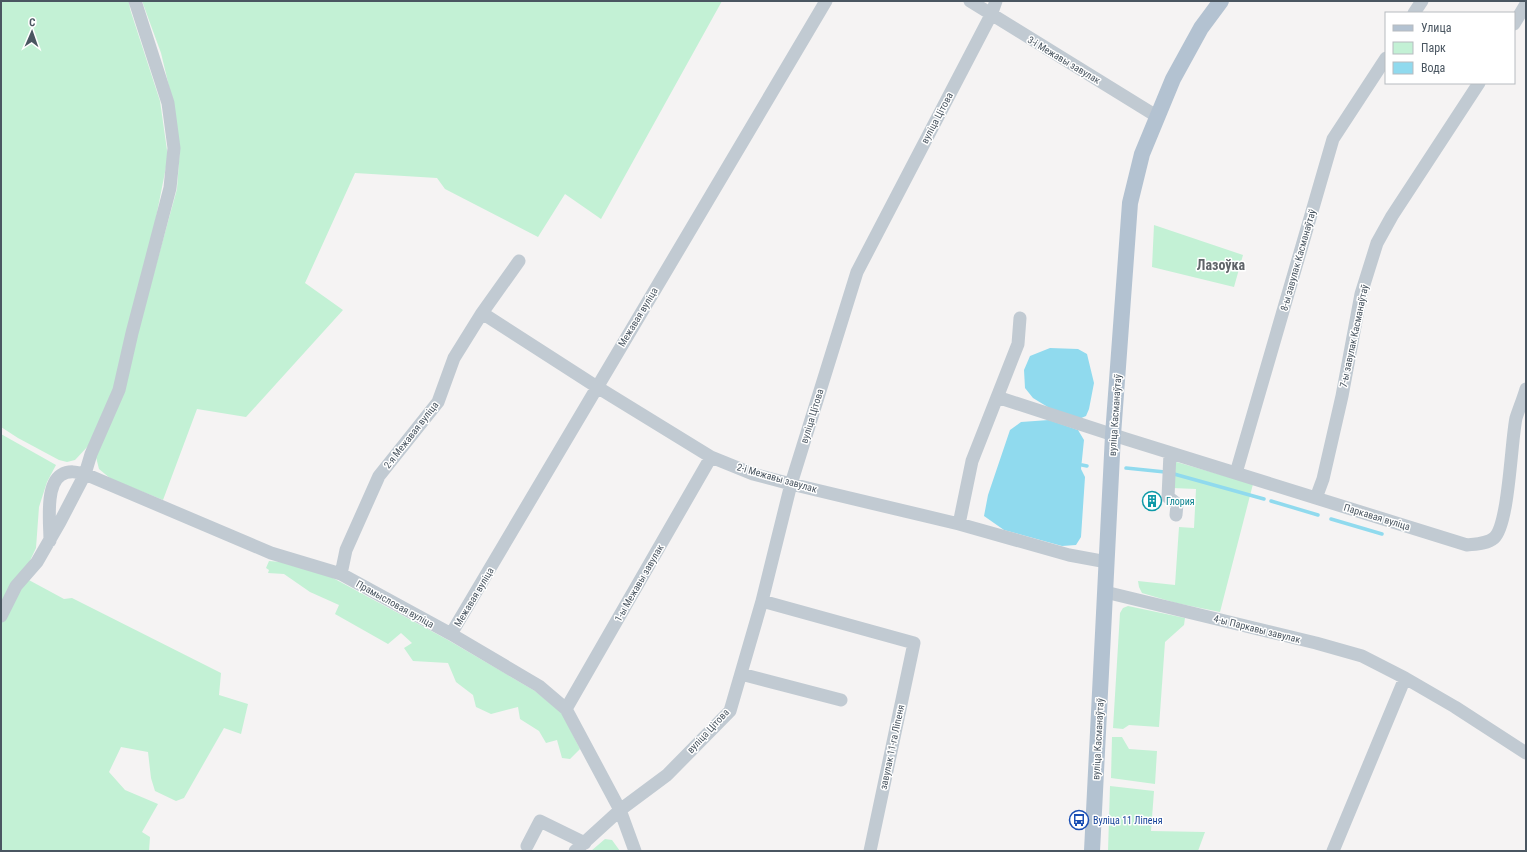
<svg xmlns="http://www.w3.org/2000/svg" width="1527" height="852" viewBox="0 0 1527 852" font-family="'Roboto Condensed',sans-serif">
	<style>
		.green { fill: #c3f1d5 }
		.water { fill: #90daee }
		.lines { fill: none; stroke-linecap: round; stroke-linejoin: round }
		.stream { stroke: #90daee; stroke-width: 3.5 }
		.minor { stroke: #c1cad2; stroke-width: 13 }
		.major { stroke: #b3c2d1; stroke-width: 16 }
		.labels { text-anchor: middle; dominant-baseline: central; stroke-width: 3; stroke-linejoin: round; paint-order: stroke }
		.street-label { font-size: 10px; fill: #4a5661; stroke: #fff }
		.culture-label { font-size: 10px; fill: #0d838f; stroke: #fff; text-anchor: start }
		.transit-label { font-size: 10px; fill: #164399; stroke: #fff; text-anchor: start }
		.district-label { font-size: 14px; font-weight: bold; fill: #5f6368; stroke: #fff }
	</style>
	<rect width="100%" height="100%" fill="#f5f3f3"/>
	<!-- green -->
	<path class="green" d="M 1,1 L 129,1 L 130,9 L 160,101 L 168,157 L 148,258 L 116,385 L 90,444 L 75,460 L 67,462 L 59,460 L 18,438 L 1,427 Z
		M 142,1 L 722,1 L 601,219 L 565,194 L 538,237 L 445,189 L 437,178 L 355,173 L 305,283 L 343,310 L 246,417 L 197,409 L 163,500 L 111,479 L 99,469 L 96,457 L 137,334 L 177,189 L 180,148 L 173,103 L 161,53 Z
		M 1154,225 L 1243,255 L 1234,287 L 1152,267 Z
		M 1,434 L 56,465 L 47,482 L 39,507 L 36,548 L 26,569 L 1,608 Z
		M 1173,461 L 1253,484 L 1220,612 L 1176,603 L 1142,593 L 1139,587 L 1138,581 L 1175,585 L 1179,527 L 1194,528 L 1196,489 L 1172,488 Z
		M 269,561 L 292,563 L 333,578 L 448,640 L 535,691 L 562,713 L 580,749 L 570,759 L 562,758 L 557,740 L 546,743 L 539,731 L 520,719 L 518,707 L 491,714 L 476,707 L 473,695 L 456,682 L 448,663 L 413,661 L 404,648 L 412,643 L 401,633 L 388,644 L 335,614 L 339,605 L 310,592 L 284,574 L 268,573 L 269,570 L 266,568 Z
		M 27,579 L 64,599 L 72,598 L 221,673 L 219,695 L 248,704 L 241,734 L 224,728 L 184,798 L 176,801 L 155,791 L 151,778 L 148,752 L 121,747 L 109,772 L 125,790 L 158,804 L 142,832 L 150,837 L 149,851 L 1,851 L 1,624 L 19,588 Z
		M 1128,606 L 1185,618 L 1184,625 L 1165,642 L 1159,727 L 1129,725 L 1123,729 L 1113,728 L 1120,613 L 1123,608 Z
		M 1112,737 L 1122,737 L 1129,749 L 1157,751 L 1155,784 L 1111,778 Z
		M 1110,786 L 1154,791 L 1151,831 L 1205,832 L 1198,851 L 1108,851 Z
		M 605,839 L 612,840 L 620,851 L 591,851 Z"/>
	<!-- water -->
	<path class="water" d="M 1050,348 L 1078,349 L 1087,354 L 1094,383 L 1089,409 L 1086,416 L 1079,419 L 1051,409 L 1033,398 L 1025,388 L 1024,370 L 1030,356 Z
		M 1049,420 L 1078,430 L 1084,440 L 1081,469 L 1085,477 L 1081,537 L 1076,545 L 1062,546 L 1004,530 L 984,516 L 988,495 L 1010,430 L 1021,422 Z"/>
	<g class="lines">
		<!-- stream -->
		<path class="stream" d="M 1082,465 L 1087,466
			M 1126,468 L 1165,472
			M 1174,474 L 1264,499
			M 1271,501 L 1318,515
			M 1331,519 L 1382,534"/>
		<!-- minor -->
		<path class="minor" d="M 970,1 L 1158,117
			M 1414,13 L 1422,1
			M 1514,24 L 1526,4
			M 482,313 L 597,387 L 711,457 L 753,474 L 791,484 L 959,524 L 1069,555 L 1107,562
			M 997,397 L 1126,439 L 1467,545 C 1476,544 1487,544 1494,538 C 1509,525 1511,441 1516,418 C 1519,409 1523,399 1526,389
			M 1170,453 L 1168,497 L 1177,504 L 1176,515
			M 1236,473 L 1333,139 L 1386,58
			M 1316,498 L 1323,479 L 1342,396 L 1361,294 L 1377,243 L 1392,216 L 1479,83
			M 959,524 L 972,461 L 1018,344 L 1020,318
			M 50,541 C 50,524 45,485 61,475 C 69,470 77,472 85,474 L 271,553 L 341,574 L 451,634 L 539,686 L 566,709 L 620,810 L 635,851
			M 341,574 L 346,550 L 379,476 L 438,402 L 454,358 L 482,313 L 519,261
			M 1105,592 L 1316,643 L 1362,656 L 1405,678 L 1455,707 L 1526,753
			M 762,601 L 914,643 L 870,851
			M 1,616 L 16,586 L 37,562 L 60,522 L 85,474 L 91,454 L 119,390 L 132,333 L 170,188 L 174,148 L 168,103 L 135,1
			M 451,634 L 826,1
			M 741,674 L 841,700
			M 566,709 L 711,457
			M 527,846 L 540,821 L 585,843
			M 575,851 L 620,810 L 667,775 L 730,711 L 762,601 L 791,484 L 857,272 L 991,15 L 996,1
			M 1333,851 L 1405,678"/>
		<!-- major -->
		<path class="major" d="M 1092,851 L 1113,435 L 1130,203 L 1142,154 L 1173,79 L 1201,28 L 1221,1"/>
	</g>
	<!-- icons -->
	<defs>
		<symbol id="building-ring" viewBox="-11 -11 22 22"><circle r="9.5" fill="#fff" stroke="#0f9aa8" stroke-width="1.5"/><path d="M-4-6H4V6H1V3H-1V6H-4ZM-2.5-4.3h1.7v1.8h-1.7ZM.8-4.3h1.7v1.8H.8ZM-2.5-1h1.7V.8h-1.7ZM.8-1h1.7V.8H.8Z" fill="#0f9aa8"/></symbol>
		<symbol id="bus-ring" viewBox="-11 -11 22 22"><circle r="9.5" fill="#fff" stroke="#1a4fb4" stroke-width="1.5"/><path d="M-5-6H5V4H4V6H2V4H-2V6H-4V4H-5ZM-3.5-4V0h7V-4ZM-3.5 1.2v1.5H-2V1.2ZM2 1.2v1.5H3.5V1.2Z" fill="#1a4fb4"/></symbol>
	</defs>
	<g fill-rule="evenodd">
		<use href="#building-ring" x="1141" y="490" width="22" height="22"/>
		<use href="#bus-ring" x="1068" y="809" width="22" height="22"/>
	</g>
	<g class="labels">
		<!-- street labels -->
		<g class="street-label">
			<text transform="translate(1064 60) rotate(31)">3-і Межавы завулак</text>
			<text transform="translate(937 118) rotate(-62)">вуліца Цітова</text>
			<text transform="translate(1298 260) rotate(-74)">8-ы завулак Касманаўтаў</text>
			<text transform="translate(638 317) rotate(-59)">Межавая вуліца</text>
			<text transform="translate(1354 336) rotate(-78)">7-ы завулак Касманаўтаў</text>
			<text transform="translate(1115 415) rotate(-86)">вуліца Касманаўтаў</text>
			<text transform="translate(812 416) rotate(-73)">вуліца Цітова</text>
			<text transform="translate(411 435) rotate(-52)">2-я Межавая вуліца</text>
			<text transform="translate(777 478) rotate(16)">2-і Межавы завулак</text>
			<text transform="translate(1377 517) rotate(17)">Паркавая вуліца</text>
			<text transform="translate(639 583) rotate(-60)">1-ы Межавы завулак</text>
			<text transform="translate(474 597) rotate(-59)">Межавая вуліца</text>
			<text transform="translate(395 604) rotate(29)">Прамысловая вуліца</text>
			<text transform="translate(1257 629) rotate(14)">4-ы Паркавы завулак</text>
			<text transform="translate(708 731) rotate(-47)">вуліца Цітова</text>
			<text transform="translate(1098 739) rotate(-87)">вуліца Касманаўтаў</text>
			<text transform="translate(892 747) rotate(-78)">завулак 11-га Ліпеня</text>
		</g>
		<!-- culture labels -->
		<g class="culture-label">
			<text x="1166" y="501">Глория</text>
		</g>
		<!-- transit labels -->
		<g class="transit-label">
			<text x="1093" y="820">Вуліца 11 Ліпеня</text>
		</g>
		<!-- district labels -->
		<g class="district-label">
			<text x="1221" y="265">Лазоўка</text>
		</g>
	</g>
	<!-- border -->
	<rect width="1527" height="852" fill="none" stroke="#4a5661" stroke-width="4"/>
	<!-- legend -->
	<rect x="1385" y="12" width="130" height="72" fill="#ffffff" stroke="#b7bbc0"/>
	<rect x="1393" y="25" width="20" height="6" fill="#b3c2d1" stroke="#b7bbc0"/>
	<text x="1421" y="32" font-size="12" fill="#4a5661">Улица</text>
	<rect x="1393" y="42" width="20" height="12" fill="#c3f1d5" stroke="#b7bbc0"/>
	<text x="1421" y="52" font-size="12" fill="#4a5661">Парк</text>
	<rect x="1393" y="62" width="20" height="12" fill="#90daee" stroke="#b7bbc0"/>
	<text x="1421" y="72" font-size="12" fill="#4a5661">Вода</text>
	<!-- north arrow -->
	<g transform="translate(32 32) rotate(2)" stroke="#ffffff" stroke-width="3" paint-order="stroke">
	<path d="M0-3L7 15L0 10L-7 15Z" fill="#4a5661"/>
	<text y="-6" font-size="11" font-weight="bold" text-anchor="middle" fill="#4a5661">С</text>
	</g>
</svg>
